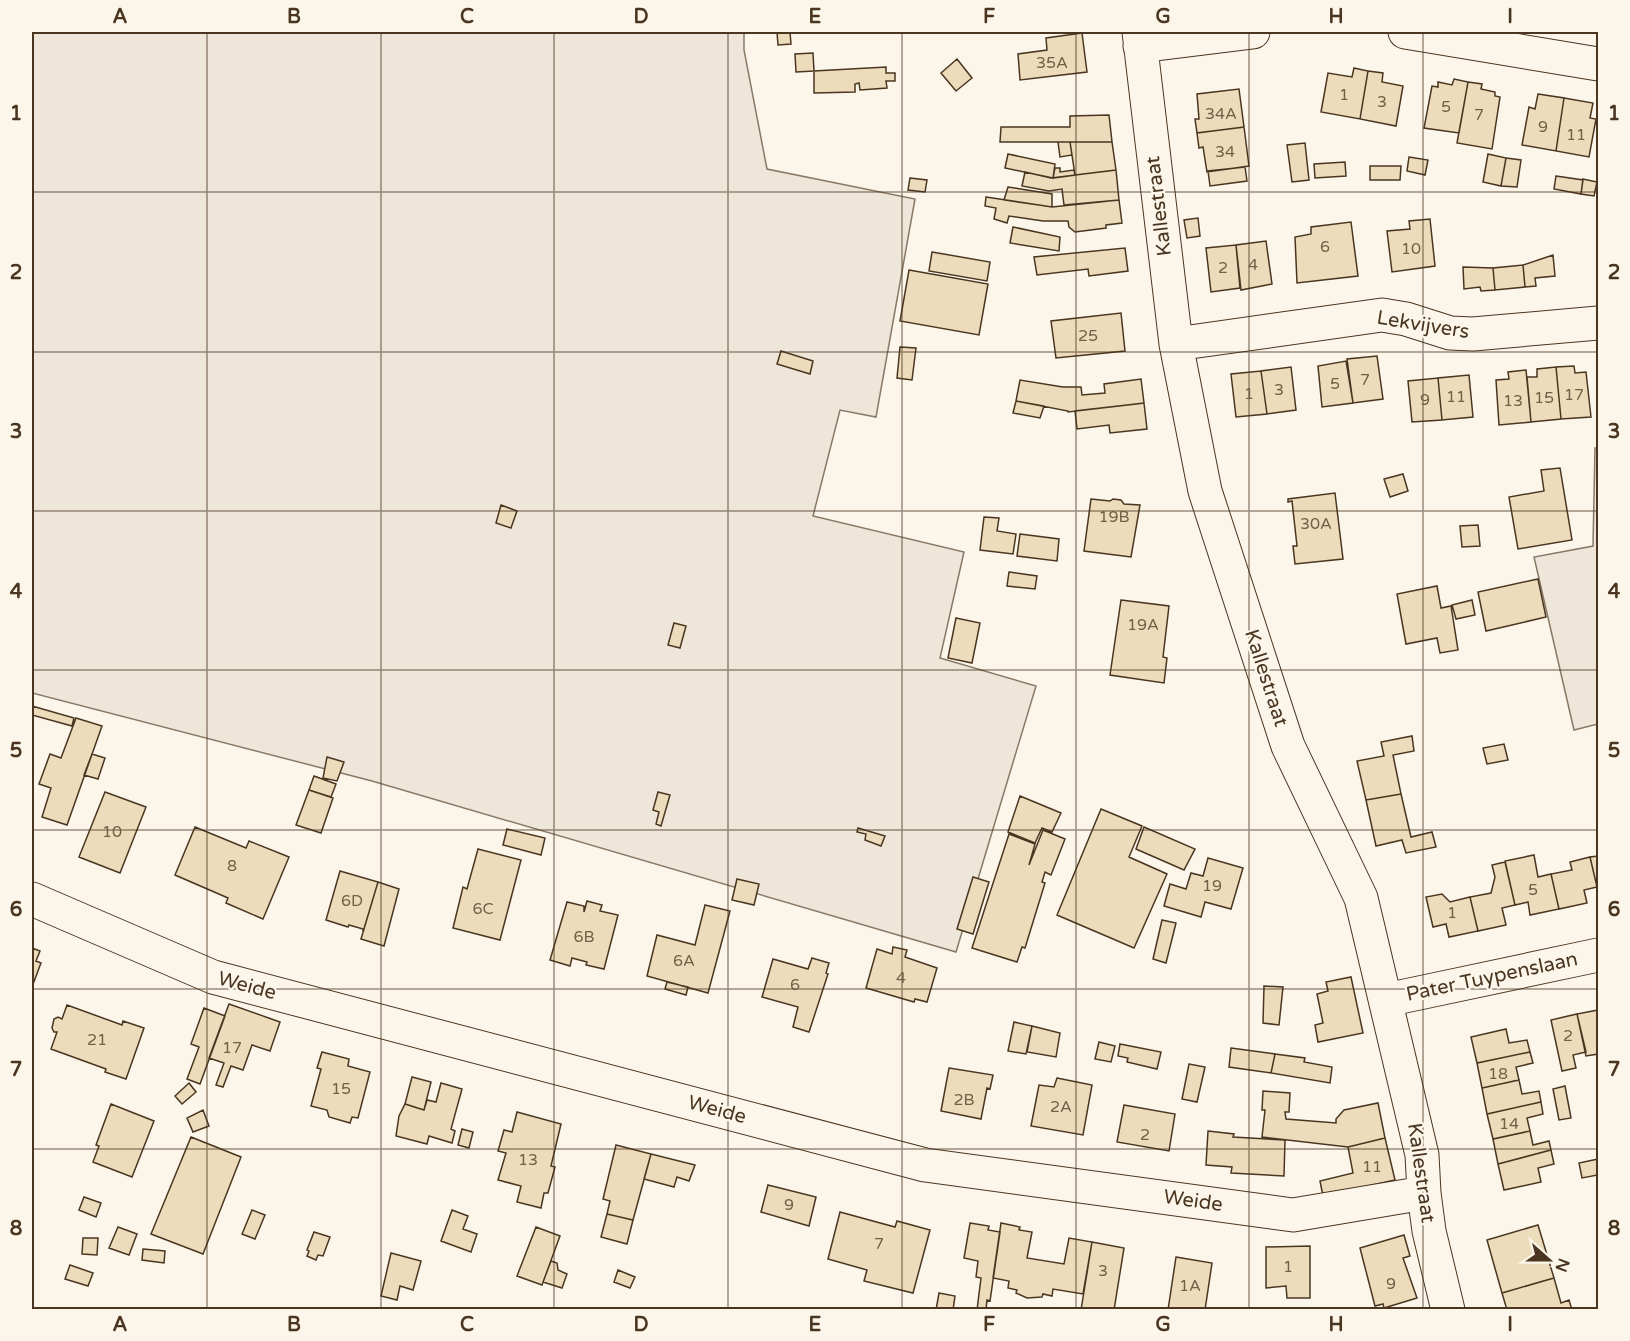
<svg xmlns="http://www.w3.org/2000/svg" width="1630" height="1341" viewBox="0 0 1630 1341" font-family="'Varela Round',sans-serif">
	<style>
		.green { fill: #ede6d9; stroke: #887966; stroke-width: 1.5 }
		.building { fill: #ecdcbc; stroke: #4a3520; stroke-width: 1.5 }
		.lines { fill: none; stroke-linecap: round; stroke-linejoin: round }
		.minor-casing { stroke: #4a3520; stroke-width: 35 }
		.minor { stroke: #fbf6e9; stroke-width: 33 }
		.grid { fill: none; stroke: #4a3520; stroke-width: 1.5; stroke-opacity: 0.55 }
		.labels { text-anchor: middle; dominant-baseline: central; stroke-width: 4.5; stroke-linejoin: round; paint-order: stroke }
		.number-label { font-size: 16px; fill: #725f47 }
		.street-label { font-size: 20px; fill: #4a3520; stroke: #fbf6e9 }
		.neatline { fill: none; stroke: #4a3520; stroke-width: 2 }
		.grid-label { font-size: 20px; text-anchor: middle; font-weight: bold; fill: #4a3520 }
	</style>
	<rect width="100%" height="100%" fill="#fbf6e9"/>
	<!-- green -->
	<path class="green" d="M 32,32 L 744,32 L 744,50 L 767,169 L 915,199 L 876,417 L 840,410 L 813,516 L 964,552 L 940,658 L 1036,686 L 956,952 L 372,781 L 32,693 Z
		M 1595,448 L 1598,448 L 1598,724 L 1574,730 L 1534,557 L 1593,546 Z"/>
	<!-- building -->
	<path class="building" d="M 777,32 L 790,32 L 791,44 L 778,45 Z
		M 1082,33 L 1087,72 L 1020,80 L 1018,54 L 1047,50 L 1046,38 Z
		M 813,53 L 814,71 L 796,72 L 795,54 Z
		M 957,59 L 972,78 L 956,91 L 941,73 Z
		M 886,67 L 886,73 L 895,73 L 895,81 L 886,81 L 887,88 L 860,90 L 859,83 L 855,84 L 855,92 L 814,93 L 814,71 Z
		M 1354,68 L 1368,71 L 1360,119 L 1321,112 L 1328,73 L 1352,77 Z
		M 1368,71 L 1383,73 L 1382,82 L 1403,86 L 1396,126 L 1360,119 Z
		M 1454,79 L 1468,82 L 1459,133 L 1424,128 L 1432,86 L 1438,87 L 1438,82 L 1452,85 Z
		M 1468,82 L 1482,84 L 1481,89 L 1495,92 L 1495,96 L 1500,97 L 1492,149 L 1457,143 Z
		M 1239,89 L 1244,127 L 1197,133 L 1195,119 L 1199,119 L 1197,94 Z
		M 1538,94 L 1564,98 L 1556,151 L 1522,145 L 1529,107 L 1535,109 Z
		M 1564,98 L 1593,103 L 1590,118 L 1596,119 L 1589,157 L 1556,151 Z
		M 1109,115 L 1112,142 L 1000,142 L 1001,127 L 1070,127 L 1070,116 Z
		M 1244,127 L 1249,166 L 1207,172 L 1203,147 L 1199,148 L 1197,133 Z
		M 1058,142 L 1070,142 L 1072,155 L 1060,157 Z
		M 1070,142 L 1112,142 L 1116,170 L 1075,175 Z
		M 1305,143 L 1309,180 L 1292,182 L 1287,145 Z
		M 1008,154 L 1055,164 L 1053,178 L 1005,168 Z
		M 1488,154 L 1506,158 L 1501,186 L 1483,182 Z
		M 1409,157 L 1428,160 L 1425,175 L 1407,171 Z
		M 1506,158 L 1521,160 L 1517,187 L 1501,186 Z
		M 1345,162 L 1346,176 L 1315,178 L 1314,164 Z
		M 1370,166 L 1401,166 L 1400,180 L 1370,180 Z
		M 1245,167 L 1247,181 L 1210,186 L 1208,171 Z
		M 1055,168 L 1060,168 L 1060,172 L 1074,170 L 1075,175 L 1053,178 Z
		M 1116,170 L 1119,200 L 1064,205 L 1062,189 L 1049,191 L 1022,186 L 1025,172 L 1051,178 Z
		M 1556,176 L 1583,180 L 1581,194 L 1554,189 Z
		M 910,178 L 927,180 L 925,192 L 908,190 Z
		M 1583,179 L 1597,182 L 1594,196 L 1581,194 Z
		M 1008,187 L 1052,194 L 1052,207 L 1004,200 Z
		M 986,197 L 1052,207 L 1119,200 L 1122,223 L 1106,225 L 1106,228 L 1075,232 L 1069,227 L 1068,221 L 1043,221 L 1009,216 L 1007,223 L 994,219 L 996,208 L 985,206 Z
		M 1198,218 L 1200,236 L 1187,238 L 1184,220 Z
		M 1430,219 L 1435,266 L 1392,272 L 1387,231 L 1410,229 L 1409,221 Z
		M 1351,222 L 1358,276 L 1297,283 L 1295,237 L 1311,234 L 1311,227 Z
		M 1013,227 L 1060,237 L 1059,251 L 1010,243 Z
		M 1266,241 L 1272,284 L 1241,290 L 1236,245 Z
		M 1236,245 L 1240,288 L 1211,292 L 1206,248 Z
		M 1125,248 L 1128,271 L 1089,276 L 1088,269 L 1037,275 L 1034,257 Z
		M 932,252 L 990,262 L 987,281 L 929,271 Z
		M 1553,255 L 1555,276 L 1535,278 L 1536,286 L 1525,287 L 1523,265 Z
		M 1523,265 L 1525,287 L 1495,290 L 1493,268 Z
		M 1463,267 L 1493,268 L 1495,290 L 1481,291 L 1480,287 L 1464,289 Z
		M 909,270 L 988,284 L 979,335 L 900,321 Z
		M 1121,313 L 1125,351 L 1056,358 L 1051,321 Z
		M 900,347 L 916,348 L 912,380 L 897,378 Z
		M 781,351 L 813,361 L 810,374 L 777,364 Z
		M 1377,356 L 1383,399 L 1353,403 L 1347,359 Z
		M 1346,361 L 1353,403 L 1322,407 L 1318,366 Z
		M 1574,366 L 1575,373 L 1586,372 L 1591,417 L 1561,419 L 1556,367 Z
		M 1291,367 L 1296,410 L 1267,414 L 1261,371 Z
		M 1556,367 L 1561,419 L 1531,422 L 1527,377 L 1537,377 L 1537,369 Z
		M 1526,370 L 1531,422 L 1499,425 L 1496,380 L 1509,379 L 1508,372 Z
		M 1261,371 L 1267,414 L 1236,417 L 1231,374 Z
		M 1469,375 L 1473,417 L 1442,420 L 1438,378 Z
		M 1438,378 L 1442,420 L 1412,422 L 1408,381 Z
		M 1141,379 L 1144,403 L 1068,412 L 1068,411 L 1016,401 L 1020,380 L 1063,387 L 1081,387 L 1082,395 L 1105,393 L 1104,384 Z
		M 1016,401 L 1044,406 L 1040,418 L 1013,413 Z
		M 1144,403 L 1147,429 L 1110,433 L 1109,425 L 1077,429 L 1075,411 Z
		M 1560,468 L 1572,540 L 1518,549 L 1509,497 L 1544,491 L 1541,470 Z
		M 1403,474 L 1408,491 L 1390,497 L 1384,479 Z
		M 1335,493 L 1343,559 L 1295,564 L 1293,546 L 1297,546 L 1292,501 L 1288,502 L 1288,499 Z
		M 1091,499 L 1110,501 L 1113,499 L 1121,500 L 1124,504 L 1140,505 L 1131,557 L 1084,551 Z
		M 501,505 L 517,511 L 511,528 L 496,523 Z
		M 984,517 L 999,518 L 997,531 L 1016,534 L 1013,554 L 980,550 Z
		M 1478,525 L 1480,546 L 1462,547 L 1460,526 Z
		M 1020,534 L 1059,539 L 1057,561 L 1017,556 Z
		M 1009,572 L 1037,576 L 1035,589 L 1007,586 Z
		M 1538,579 L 1546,617 L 1486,631 L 1478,592 Z
		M 1437,586 L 1441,608 L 1451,606 L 1458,650 L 1440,653 L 1437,638 L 1406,644 L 1397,594 Z
		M 1121,600 L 1169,606 L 1163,657 L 1167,658 L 1164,683 L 1110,675 Z
		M 1472,600 L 1475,615 L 1456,619 L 1452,605 Z
		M 956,618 L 980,623 L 972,663 L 948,658 Z
		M 674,623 L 686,626 L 680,648 L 668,645 Z
		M 32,706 L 74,718 L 72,726 L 32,715 Z
		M 76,718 L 102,726 L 67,825 L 42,817 L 51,788 L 39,784 L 50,754 L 61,758 Z
		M 1412,736 L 1414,751 L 1393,755 L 1401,794 L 1366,800 L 1357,761 L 1384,756 L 1381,742 Z
		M 1504,744 L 1508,760 L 1487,764 L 1483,748 Z
		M 92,754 L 105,758 L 98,779 L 84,775 Z
		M 327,757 L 344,762 L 337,781 L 323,778 Z
		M 314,776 L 336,784 L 331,797 L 309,790 Z
		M 309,790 L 333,798 L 321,833 L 296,825 Z
		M 105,792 L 146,807 L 120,873 L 79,857 Z
		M 658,792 L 670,795 L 661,826 L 656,824 L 659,812 L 653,810 Z
		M 1401,794 L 1411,837 L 1432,832 L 1436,847 L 1406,853 L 1402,840 L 1376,846 L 1366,800 Z
		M 1020,796 L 1061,813 L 1052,832 L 1042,828 L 1035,843 L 1008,832 Z
		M 1101,809 L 1142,826 L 1129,857 L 1167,874 L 1134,948 L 1057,915 Z
		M 195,827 L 246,848 L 249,841 L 289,857 L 263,919 L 226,903 L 228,898 L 175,875 Z
		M 1144,827 L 1195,849 L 1184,870 L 1136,849 Z
		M 858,828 L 885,836 L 881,846 L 865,840 L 866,834 L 857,832 Z
		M 507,829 L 545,838 L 541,855 L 503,845 Z
		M 1043,830 L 1065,839 L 1051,875 L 1045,872 L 1042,882 L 1045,883 L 1025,948 L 1022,947 L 1017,962 L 972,948 L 1009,834 L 1035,844 L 1029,865 Z
		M 478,849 L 521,860 L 500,940 L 453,928 L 463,887 L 467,889 Z
		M 1534,855 L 1538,877 L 1551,874 L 1559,909 L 1530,915 L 1528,902 L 1515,905 L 1505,861 Z
		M 1598,856 L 1598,887 L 1597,887 L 1590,857 Z
		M 1590,857 L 1597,887 L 1584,890 L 1587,903 L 1559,909 L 1551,874 L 1572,870 L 1570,862 Z
		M 1208,858 L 1243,868 L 1231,909 L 1205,902 L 1201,917 L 1164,906 L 1170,884 L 1186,889 L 1191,873 L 1203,876 Z
		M 1505,862 L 1515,905 L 1502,908 L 1506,925 L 1478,931 L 1470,897 L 1491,893 L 1495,877 L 1492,865 Z
		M 340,871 L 378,882 L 363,932 L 363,929 L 349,925 L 348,927 L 326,920 Z
		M 973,877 L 989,882 L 973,934 L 957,929 Z
		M 737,879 L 759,884 L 754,905 L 732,900 Z
		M 378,882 L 399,889 L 384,946 L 361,939 Z
		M 1442,894 L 1450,902 L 1470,897 L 1478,931 L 1449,937 L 1446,924 L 1433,927 L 1426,897 Z
		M 587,901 L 602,905 L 600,911 L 618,915 L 604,969 L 586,965 L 587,962 L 572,958 L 570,966 L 550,960 L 567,902 L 584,906 L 584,912 Z
		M 705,905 L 730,911 L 708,993 L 647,976 L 657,935 L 695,945 Z
		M 1162,920 L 1176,923 L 1166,963 L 1153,959 Z
		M 893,947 L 907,950 L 905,957 L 937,968 L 927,1002 L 915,999 L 914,1002 L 866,988 L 877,949 L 892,954 Z
		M 32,948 L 40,951 L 36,961 L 41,963 L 32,987 Z
		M 812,958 L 829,963 L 826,973 L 828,974 L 809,1032 L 793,1027 L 798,1007 L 762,997 L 773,959 L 808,969 Z
		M 1351,977 L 1363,1033 L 1318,1042 L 1315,1025 L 1323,1023 L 1317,994 L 1328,991 L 1326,982 Z
		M 667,982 L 688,987 L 686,995 L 665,989 Z
		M 1264,986 L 1283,987 L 1279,1025 L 1263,1023 Z
		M 229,1004 L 280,1022 L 270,1051 L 252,1045 L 243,1070 L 231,1066 L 223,1087 L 216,1085 L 224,1063 L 209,1058 Z
		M 67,1005 L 122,1025 L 123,1021 L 144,1028 L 126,1079 L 105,1072 L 106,1069 L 51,1049 L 57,1032 L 54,1032 L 52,1028 L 54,1019 L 58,1017 L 62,1019 Z
		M 204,1008 L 225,1016 L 200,1084 L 187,1079 L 199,1047 L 191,1044 Z
		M 1598,1010 L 1598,1054 L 1586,1056 L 1577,1014 Z
		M 1577,1014 L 1586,1052 L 1573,1055 L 1576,1068 L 1562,1071 L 1551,1020 Z
		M 1014,1022 L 1032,1026 L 1026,1054 L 1008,1051 Z
		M 1032,1026 L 1060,1033 L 1056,1057 L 1027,1052 Z
		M 1506,1029 L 1509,1043 L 1527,1040 L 1530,1052 L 1477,1063 L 1471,1037 Z
		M 1099,1042 L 1115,1046 L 1111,1062 L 1095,1059 Z
		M 1120,1044 L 1161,1052 L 1157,1069 L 1127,1062 L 1128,1058 L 1118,1056 Z
		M 1231,1048 L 1275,1054 L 1271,1073 L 1229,1067 Z
		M 322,1052 L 349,1059 L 348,1066 L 370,1072 L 358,1118 L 352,1117 L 350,1123 L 329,1117 L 327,1110 L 311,1106 L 321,1069 L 317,1068 Z
		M 1530,1052 L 1533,1063 L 1516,1067 L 1519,1080 L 1482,1088 L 1477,1063 Z
		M 1275,1054 L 1305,1058 L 1304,1062 L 1332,1067 L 1330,1083 L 1271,1073 Z
		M 1189,1064 L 1205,1067 L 1197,1102 L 1182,1099 Z
		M 949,1068 L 993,1075 L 990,1089 L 987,1088 L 981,1119 L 941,1111 Z
		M 412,1077 L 431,1082 L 424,1110 L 405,1104 Z
		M 1057,1078 L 1092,1085 L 1083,1135 L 1031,1126 L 1039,1085 L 1054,1087 Z
		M 1519,1080 L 1522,1094 L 1539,1091 L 1541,1102 L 1487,1114 L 1482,1088 Z
		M 189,1083 L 196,1092 L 182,1104 L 175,1096 Z
		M 441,1083 L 462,1089 L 451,1129 L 455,1131 L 452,1143 L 429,1136 L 427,1144 L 396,1136 L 399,1116 L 405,1104 L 424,1110 L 427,1100 L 436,1102 Z
		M 1565,1086 L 1571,1118 L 1559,1120 L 1553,1089 Z
		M 1263,1091 L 1290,1093 L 1289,1112 L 1285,1112 L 1286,1119 L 1336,1123 L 1336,1119 L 1344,1110 L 1378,1103 L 1385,1138 L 1348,1147 L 1262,1137 L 1265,1110 L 1262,1110 Z
		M 1541,1102 L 1543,1114 L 1527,1118 L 1530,1131 L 1493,1139 L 1487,1114 Z
		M 111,1104 L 154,1121 L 132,1177 L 93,1162 L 99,1146 L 96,1145 Z
		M 1124,1105 L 1175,1114 L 1169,1151 L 1117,1142 Z
		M 203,1110 L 209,1126 L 193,1132 L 187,1118 Z
		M 517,1112 L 561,1124 L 551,1166 L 555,1167 L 548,1193 L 544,1193 L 541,1208 L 517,1202 L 521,1186 L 498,1180 L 506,1153 L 498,1151 L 504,1130 L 512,1132 Z
		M 462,1129 L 473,1132 L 469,1148 L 458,1145 Z
		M 1208,1131 L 1234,1134 L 1233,1137 L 1285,1140 L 1284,1176 L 1231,1173 L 1232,1167 L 1206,1165 Z
		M 1530,1131 L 1533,1145 L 1549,1141 L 1551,1150 L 1498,1164 L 1493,1139 Z
		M 191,1137 L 241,1157 L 203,1254 L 151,1234 Z
		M 1385,1138 L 1395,1180 L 1323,1196 L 1320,1181 L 1353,1173 L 1348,1147 Z
		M 616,1145 L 651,1154 L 633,1220 L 607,1214 L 610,1201 L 603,1199 Z
		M 1551,1150 L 1554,1164 L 1538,1168 L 1541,1182 L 1504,1190 L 1498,1164 Z
		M 651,1154 L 695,1165 L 689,1181 L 677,1177 L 674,1187 L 644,1179 Z
		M 1598,1159 L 1598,1175 L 1582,1178 L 1579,1163 Z
		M 768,1185 L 816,1197 L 809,1226 L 761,1212 Z
		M 84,1197 L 101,1203 L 96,1217 L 79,1210 Z
		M 252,1210 L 265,1215 L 255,1239 L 242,1234 Z
		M 452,1210 L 468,1216 L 463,1229 L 477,1234 L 471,1252 L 441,1241 Z
		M 840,1212 L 895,1227 L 897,1221 L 930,1230 L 913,1293 L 864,1281 L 867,1270 L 828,1259 Z
		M 607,1214 L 633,1220 L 627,1244 L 601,1237 Z
		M 970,1223 L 989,1226 L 988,1230 L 1000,1232 L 990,1301 L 987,1300 L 986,1310 L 977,1310 L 981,1278 L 976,1277 L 978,1261 L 964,1258 Z
		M 1001,1223 L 1020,1227 L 1019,1230 L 1032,1232 L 1027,1258 L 1064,1264 L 1069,1238 L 1092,1242 L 1083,1294 L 1053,1289 L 1052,1296 L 1043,1294 L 1042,1297 L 1027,1298 L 1016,1293 L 1017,1290 L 1008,1288 L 1009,1281 L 993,1278 Z
		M 1538,1225 L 1554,1278 L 1502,1293 L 1487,1240 Z
		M 118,1227 L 137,1234 L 129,1255 L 109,1248 Z
		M 536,1227 L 560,1236 L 542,1285 L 517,1276 Z
		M 314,1232 L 330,1237 L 323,1256 L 318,1255 L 316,1260 L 307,1256 L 309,1251 L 307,1250 Z
		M 1404,1235 L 1410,1256 L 1403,1258 L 1417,1298 L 1384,1308 L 1383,1304 L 1375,1306 L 1360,1248 Z
		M 83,1238 L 98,1238 L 97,1255 L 82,1254 Z
		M 1092,1242 L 1124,1248 L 1114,1310 L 1081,1310 Z
		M 1310,1246 L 1310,1298 L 1287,1298 L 1286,1286 L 1266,1288 L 1266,1247 Z
		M 143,1249 L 165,1251 L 164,1263 L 142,1260 Z
		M 391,1253 L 421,1261 L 413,1290 L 400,1286 L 397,1300 L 381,1296 Z
		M 1176,1257 L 1212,1263 L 1205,1310 L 1168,1310 Z
		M 551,1261 L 557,1263 L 558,1270 L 567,1274 L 562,1288 L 543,1282 Z
		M 70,1265 L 93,1273 L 88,1286 L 65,1279 Z
		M 618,1270 L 635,1277 L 630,1288 L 614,1282 Z
		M 1554,1278 L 1561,1303 L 1569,1300 L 1572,1310 L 1507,1310 L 1502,1293 Z
		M 939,1293 L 955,1296 L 953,1310 L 936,1310 Z"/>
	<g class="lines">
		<defs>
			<path id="minor" d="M 1139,32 L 1176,344 L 1205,491 L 1288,746 L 1361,898 L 1422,1155 L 1424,1193 L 1429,1231 L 1448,1310
				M 1405,32 L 1598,64
				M 1140,46 L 1253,32
				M 1176,344 L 1382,315 L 1406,319 L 1450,333 L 1473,334 L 1598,323
				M 32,899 L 213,977 L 925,1165 L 1293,1215 L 1424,1193
				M 1386,1000 L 1598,955"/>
		</defs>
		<!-- minor casing -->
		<use href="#minor" class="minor-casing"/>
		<!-- minor -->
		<use href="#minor" class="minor"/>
	</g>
	<!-- grid -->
	<path class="grid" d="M 207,32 L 207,1310M 381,32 L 381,1310M 554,32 L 554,1310M 728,32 L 728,1310M 902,32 L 902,1310M 1076,32 L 1076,1310M 1249,32 L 1249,1310M 1423,32 L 1423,1310M 32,192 L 1598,192M 32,352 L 1598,352M 32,511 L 1598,511M 32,670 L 1598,670M 32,830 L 1598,830M 32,989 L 1598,989M 32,1149 L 1598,1149"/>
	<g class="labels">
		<!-- number labels -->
		<g class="number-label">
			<text x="1052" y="63">35A</text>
			<text x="1344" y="95">1</text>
			<text x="1382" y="102">3</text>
			<text x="1446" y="107">5</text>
			<text x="1221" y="114">34A</text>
			<text x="1479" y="115">7</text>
			<text x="1543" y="127">9</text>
			<text x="1576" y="135">11</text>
			<text x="1225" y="152">34</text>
			<text x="1325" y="247">6</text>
			<text x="1411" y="249">10</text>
			<text x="1253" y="265">4</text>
			<text x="1223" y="268">2</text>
			<text x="1088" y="336">25</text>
			<text x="1365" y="380">7</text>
			<text x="1335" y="384">5</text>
			<text x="1279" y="390">3</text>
			<text x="1249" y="394">1</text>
			<text x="1574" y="395">17</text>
			<text x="1456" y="397">11</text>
			<text x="1544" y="398">15</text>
			<text x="1425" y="400">9</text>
			<text x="1513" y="401">13</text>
			<text x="1114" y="517">19B</text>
			<text x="1316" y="524">30A</text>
			<text x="1143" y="625">19A</text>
			<text x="112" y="832">10</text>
			<text x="232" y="866">8</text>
			<text x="1212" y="886">19</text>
			<text x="1533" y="890">5</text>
			<text x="352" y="901">6D</text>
			<text x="483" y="909">6C</text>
			<text x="1452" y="913">1</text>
			<text x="584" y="937">6B</text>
			<text x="684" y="961">6A</text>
			<text x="901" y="978">4</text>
			<text x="795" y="985">6</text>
			<text x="1568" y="1036">2</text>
			<text x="97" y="1040">21</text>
			<text x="232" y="1048">17</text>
			<text x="1498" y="1074">18</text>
			<text x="341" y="1089">15</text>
			<text x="964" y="1100">2B</text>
			<text x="1061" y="1107">2A</text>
			<text x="1509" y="1124">14</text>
			<text x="1145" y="1135">2</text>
			<text x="528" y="1160">13</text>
			<text x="1372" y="1167">11</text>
			<text x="789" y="1205">9</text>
			<text x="879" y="1244">7</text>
			<text x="1288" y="1267">1</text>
			<text x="1103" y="1271">3</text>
			<text x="1391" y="1284">9</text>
			<text x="1190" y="1286">1A</text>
		</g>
		<!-- street labels -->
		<g class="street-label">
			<text transform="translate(1159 206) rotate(-97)">Kallestraat</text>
			<text transform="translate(1423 325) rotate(9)">Lekvijvers</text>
			<text transform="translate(1266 678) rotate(72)">Kallestraat</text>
			<text transform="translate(1492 977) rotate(-12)">Pater Tuypenslaan</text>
			<text transform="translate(247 986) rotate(15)">Weide</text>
			<text transform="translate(717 1110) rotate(15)">Weide</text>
			<text transform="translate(1421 1173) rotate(82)">Kallestraat</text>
			<text transform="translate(1193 1201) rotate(8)">Weide</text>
		</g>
	</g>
	<!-- border -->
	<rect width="1630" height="1341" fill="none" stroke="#fbf6e9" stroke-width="66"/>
	<!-- north arrow -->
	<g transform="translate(1549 1260) rotate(111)" stroke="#fbf6e9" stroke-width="4.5" paint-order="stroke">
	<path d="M0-4.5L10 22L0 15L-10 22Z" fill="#4a3520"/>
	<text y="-9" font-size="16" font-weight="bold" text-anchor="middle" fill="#4a3520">N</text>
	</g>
	<rect x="33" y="33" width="1564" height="1275" class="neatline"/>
	<g class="grid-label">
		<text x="120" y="23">A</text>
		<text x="294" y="23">B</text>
		<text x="467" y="23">C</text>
		<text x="641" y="23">D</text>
		<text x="815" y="23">E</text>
		<text x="989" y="23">F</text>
		<text x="1163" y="23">G</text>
		<text x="1336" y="23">H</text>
		<text x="1510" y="23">I</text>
		<text x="16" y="120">1</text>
		<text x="1614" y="120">1</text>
		<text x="16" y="279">2</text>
		<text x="1614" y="279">2</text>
		<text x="16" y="438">3</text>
		<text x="1614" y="438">3</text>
		<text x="16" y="598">4</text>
		<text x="1614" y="598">4</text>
		<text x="16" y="757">5</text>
		<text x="1614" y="757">5</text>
		<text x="16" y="916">6</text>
		<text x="1614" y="916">6</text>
		<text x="16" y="1076">7</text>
		<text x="1614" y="1076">7</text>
		<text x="16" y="1235">8</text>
		<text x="1614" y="1235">8</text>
		<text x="120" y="1331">A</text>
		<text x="294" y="1331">B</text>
		<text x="467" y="1331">C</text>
		<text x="641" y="1331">D</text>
		<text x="815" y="1331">E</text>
		<text x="989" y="1331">F</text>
		<text x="1163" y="1331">G</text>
		<text x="1336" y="1331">H</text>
		<text x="1510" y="1331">I</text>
	</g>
</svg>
